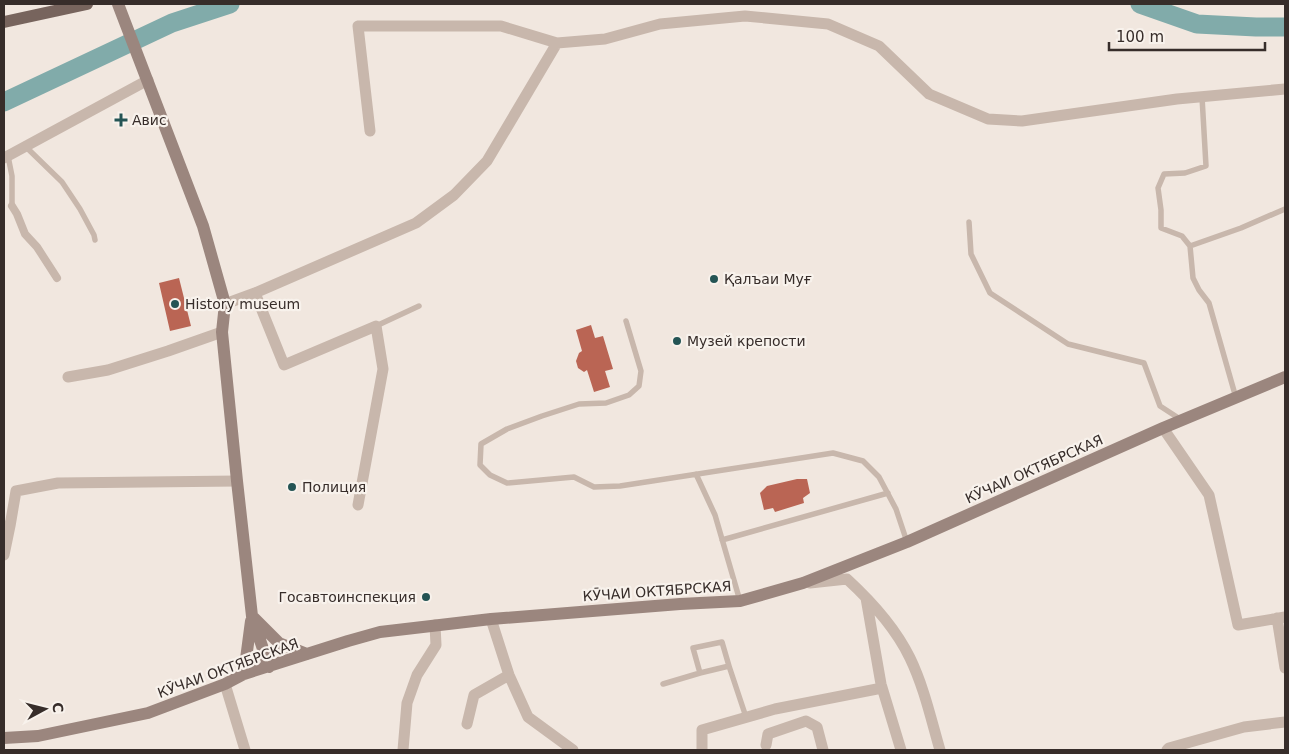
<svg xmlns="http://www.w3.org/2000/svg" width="1289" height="754" viewBox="0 0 1289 754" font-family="'DejaVu Sans',sans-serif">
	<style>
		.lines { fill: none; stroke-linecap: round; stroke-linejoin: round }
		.river { stroke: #81abaa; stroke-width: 19 }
		.building { fill: #ba6554 }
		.service { stroke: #c8b7ac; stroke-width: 5.5 }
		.pedestrian { stroke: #c8b7ac; stroke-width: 8 }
		.minor { stroke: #c8b7ac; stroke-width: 11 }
		.secondary { stroke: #9b867e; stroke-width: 12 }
		.primary { stroke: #77645d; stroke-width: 12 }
		.poi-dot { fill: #245454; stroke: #f8f2ec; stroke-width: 2 }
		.labels { text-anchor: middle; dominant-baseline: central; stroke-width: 4.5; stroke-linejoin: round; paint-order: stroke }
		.poi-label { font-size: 14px; fill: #372d2a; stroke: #f8f2ec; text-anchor: start }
		.street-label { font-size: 14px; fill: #372d2a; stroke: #f8f2ec }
	</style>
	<rect width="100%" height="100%" fill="#f1e7df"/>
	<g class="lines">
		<!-- river -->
		<path class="river" d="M 1140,4 L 1197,24 L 1256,27 L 1285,27
			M 4,102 L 172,23 L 230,4"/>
	</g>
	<!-- building -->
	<path class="building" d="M 179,278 L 191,326 L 170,331 L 159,283 Z
		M 591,325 L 595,338 L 603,336 L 613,369 L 605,371 L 610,387 L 594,392 L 587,370 L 584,372 L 578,368 L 576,361 L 579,353 L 582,351 L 576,330 Z
		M 797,479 L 807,479 L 810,493 L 803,498 L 804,503 L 775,512 L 773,508 L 764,510 L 760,493 L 767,486 Z"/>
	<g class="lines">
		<!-- service -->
		<path class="service" d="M 1202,97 L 1206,166 L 1185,173 L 1164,174 L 1158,188 L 1161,210 L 1161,228 L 1182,236 L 1190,246 L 1193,278 L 1199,290 L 1209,303 L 1236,398
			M 26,147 L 62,182 L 80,209 L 94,235 L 95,240
			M 8,156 L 12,176 L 12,206
			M 969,222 L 971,254 L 990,293 L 1068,344 L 1144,363 L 1160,406 L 1180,419
			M 1190,246 L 1241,228 L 1285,209
			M 626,321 L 641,371 L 639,386 L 629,395 L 606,403 L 579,404 L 542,416 L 507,429 L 481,444 L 480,465 L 490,475 L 507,483 L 574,477 L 594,487 L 620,486 L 833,453 L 863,461 L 879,477 L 896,509 L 907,542
			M 376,326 L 419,306
			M 696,474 L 715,515 L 740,601
			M 722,540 L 888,493
			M 700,673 L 729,666
			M 663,684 L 700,673 L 693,648 L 722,642 L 729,666 L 746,717"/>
		<!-- pedestrian -->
		<path class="pedestrian" d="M 12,206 L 17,214 L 25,234 L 37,247 L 57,278"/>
		<!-- minor -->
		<path class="minor" d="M 370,131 L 358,26 L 501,26 L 557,43 L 605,39 L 660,24 L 745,16 L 828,24 L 879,46 L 929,94 L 988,119 L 1022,121 L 1177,99 L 1285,89
			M 4,158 L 148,80
			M 255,293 L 284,365 L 376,326 L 383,369 L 358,505
			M 225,304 L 255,293 L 416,223 L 454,195 L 487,161 L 557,43
			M 68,377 L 108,370 L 168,351 L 222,332
			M 1163,428 L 1209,495 L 1238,625 L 1285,617
			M 4,526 L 10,526 L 4,555
			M 10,526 L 16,491 L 58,483 L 237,481
			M 810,583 L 847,579 C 872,602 895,627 910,658 C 924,687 931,719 940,750
			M 866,598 L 881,684 L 901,750
			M 1277,618 L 1285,668
			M 491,619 L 509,675 L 528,717 L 573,750
			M 225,684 L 245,750
			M 467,724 L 474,695 L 509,675
			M 766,745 L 768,734 L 806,721 L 817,727 L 823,750
			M 403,750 L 407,703 L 417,675 L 436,645 L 435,625
			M 702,750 L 702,730 L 775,709 L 882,688
			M 1167,750 L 1169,748 L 1244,727 L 1285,722"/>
		<!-- secondary -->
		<path class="secondary" d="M 118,4 L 203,226 L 225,304 L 222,332 L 237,481 L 252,616 L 269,667
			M 254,618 L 279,643 L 307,654
			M 244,674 L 251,621
			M 4,738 L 38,736 L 148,713 L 225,684 L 244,674 L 348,641 L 380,632 L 491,619 L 680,604 L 740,601 L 803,583 L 907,542 L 1163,428 L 1285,377"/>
		<!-- primary -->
		<path class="primary" d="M 4,22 L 87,4"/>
	</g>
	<!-- markers -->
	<g class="poi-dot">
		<path d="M118.5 112.5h5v5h5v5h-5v5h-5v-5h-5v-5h5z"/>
		<circle cx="714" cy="279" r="5"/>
		<circle cx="175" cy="304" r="5"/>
		<circle cx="677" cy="341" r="5"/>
		<circle cx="292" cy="487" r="5"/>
		<circle cx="426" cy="597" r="5"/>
	</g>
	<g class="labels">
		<!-- poi labels -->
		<g class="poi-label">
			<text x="132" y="120">Авис</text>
			<text x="724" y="279">Қалъаи Муғ</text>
			<text x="185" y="304">History museum</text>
			<text x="687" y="341">Музей крепости</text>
			<text x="302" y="487">Полиция</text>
			<text x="416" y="597" text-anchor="end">Госавтоинспекция</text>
		</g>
		<!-- street labels -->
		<g class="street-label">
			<text transform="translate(1034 469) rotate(-24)">КӮЧАИ ОКТЯБРСКАЯ</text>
			<text transform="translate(657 591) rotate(-4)">КӮЧАИ ОКТЯБРСКАЯ</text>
			<text transform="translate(228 668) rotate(-20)">КӮЧАИ ОКТЯБРСКАЯ</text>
		</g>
	</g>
	<!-- border -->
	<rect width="1289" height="754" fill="none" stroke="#372d2a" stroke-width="10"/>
	<!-- north arrow -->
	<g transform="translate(45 709) rotate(83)" stroke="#f8f2ec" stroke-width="4" paint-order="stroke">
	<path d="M0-4L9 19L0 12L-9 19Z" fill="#372d2a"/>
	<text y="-8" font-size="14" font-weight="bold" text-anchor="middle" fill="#372d2a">С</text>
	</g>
	<!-- scale -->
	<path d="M1109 42v8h156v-8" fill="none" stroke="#372d2a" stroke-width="2.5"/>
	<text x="1116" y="42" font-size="15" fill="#372d2a" stroke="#f8f2ec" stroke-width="4" paint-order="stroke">100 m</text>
</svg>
